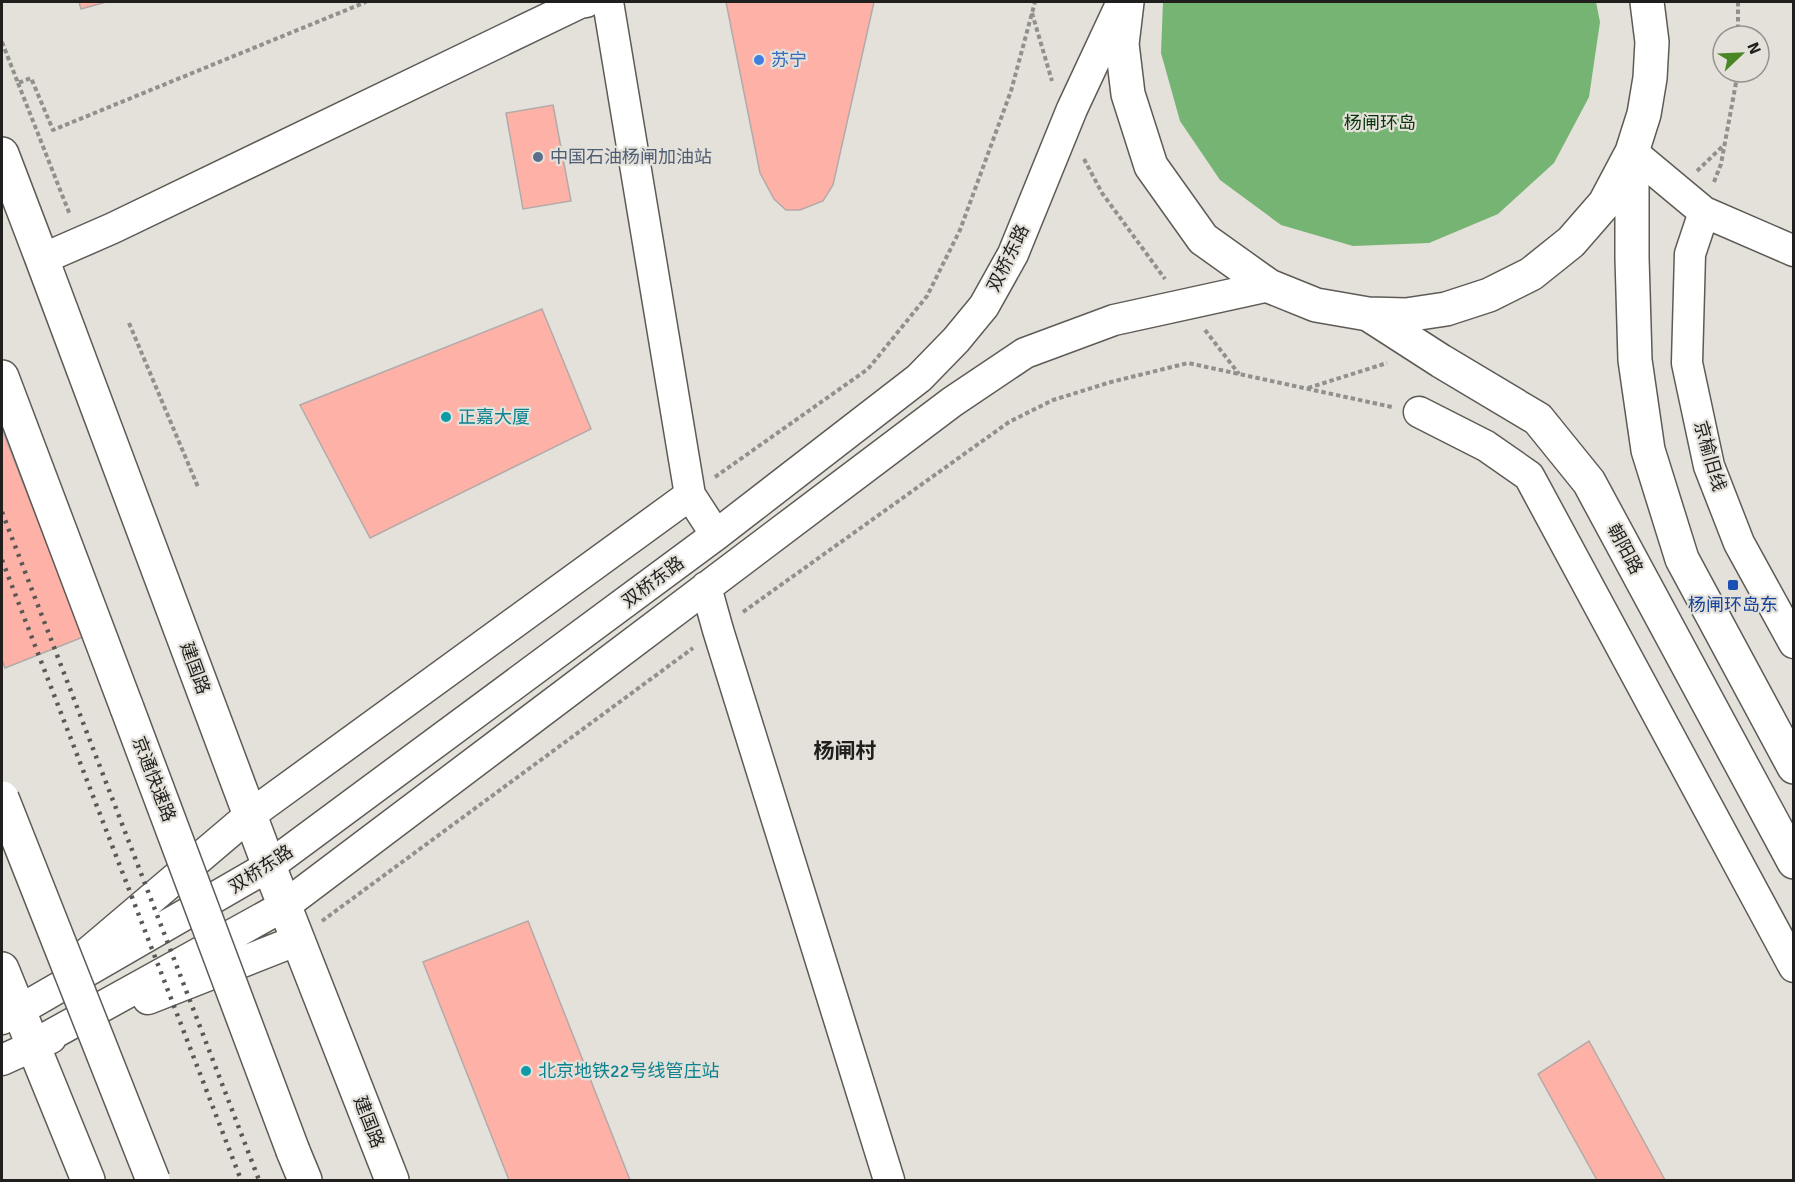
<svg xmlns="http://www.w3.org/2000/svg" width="1795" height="1182" viewBox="0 0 1795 1182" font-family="Signika,'Noto Sans SC',sans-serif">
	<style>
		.forest { fill: #76b473 }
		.building { fill: #feb2a7; stroke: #b2aaa9; stroke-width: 1.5 }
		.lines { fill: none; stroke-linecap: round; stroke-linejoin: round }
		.minor-casing { stroke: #5e5b56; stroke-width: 33 }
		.major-casing { stroke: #5e5b56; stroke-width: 36 }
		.highway-casing { stroke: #5e5b56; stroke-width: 36 }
		.path { stroke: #92908b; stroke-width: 4; stroke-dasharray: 4.5 3; stroke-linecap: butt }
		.minor { stroke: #fff; stroke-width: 30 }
		.major { stroke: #fff; stroke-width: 33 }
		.highway { stroke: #fff; stroke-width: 33 }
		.rail { stroke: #5a5855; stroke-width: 4.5; stroke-dasharray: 3 6; stroke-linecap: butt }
		.highway-bridge-casing { stroke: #5e5b56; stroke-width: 36; stroke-linecap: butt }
		.highway-bridge { stroke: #fff; stroke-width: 33 }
		.shop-dot { fill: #3f7fe0; stroke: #e4e1da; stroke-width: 2 }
		.service-dot { fill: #5c6f8a; stroke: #e4e1da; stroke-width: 2 }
		.culture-dot { fill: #0f9aa8; stroke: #e4e1da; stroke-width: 2 }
		.transit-dot { fill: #1a4fb4; stroke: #e4e1da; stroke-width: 2 }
		.labels { text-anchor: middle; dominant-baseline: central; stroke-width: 4.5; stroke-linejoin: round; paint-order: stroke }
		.shop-label { font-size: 18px; fill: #366cbe; stroke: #e4e1da; text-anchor: start }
		.park-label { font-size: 18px; fill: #073509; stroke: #e4e1da }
		.service-label { font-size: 18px; fill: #4e5e75; stroke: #e4e1da; text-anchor: start }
		.street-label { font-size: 18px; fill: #201f1d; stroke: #e4e1da }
		.culture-label { font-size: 18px; fill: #0d838f; stroke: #e4e1da; text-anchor: start }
		.transit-label { font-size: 18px; fill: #164399; stroke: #e4e1da }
		.quarter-label { font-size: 21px; font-weight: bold; fill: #201f1d; stroke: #e4e1da }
	</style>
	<rect width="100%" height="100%" fill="#e4e1da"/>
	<!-- forest -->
	<path class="forest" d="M 1163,2 L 1596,2 L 1600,22 L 1589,97 L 1554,163 L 1498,214 L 1429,243 L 1353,246 L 1281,225 L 1220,180 L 1180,121 L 1161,53 Z"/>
	<!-- building -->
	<path class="building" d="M 79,2 L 106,2 L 81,9 Z
		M 726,2 L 874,2 L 833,185 L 823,201 L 800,210 L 786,210 L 774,199 L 760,173 Z
		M 553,105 L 571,201 L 523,209 L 506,113 Z
		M 542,309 L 591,429 L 370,538 L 300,405 Z
		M 2,429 L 83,637 L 5,668 L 2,660 Z
		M 528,921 L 630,1180 L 509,1180 L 423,962 Z
		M 1589,1041 L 1665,1180 L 1597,1180 L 1538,1074 Z"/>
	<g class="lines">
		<defs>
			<path id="minor" d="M 608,2 L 690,495 L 716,535
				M 1632,152 L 1704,212 L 1794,251
				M 1704,212 L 1690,254 L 1687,363 L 1709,466 L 1739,543 L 1794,643
				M 42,259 L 113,228 L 580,3 L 586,2
				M 1419,412 L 1486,446 L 1529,476 L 1794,967
				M 706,587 L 718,630 L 889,1180
				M 78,961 L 250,815 L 690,495
				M 148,999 L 298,940
				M 2,1019 L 18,1011 L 269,866 L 716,535 L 919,378 L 956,340 L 984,306 L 1013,254 L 1072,109 L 1122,2
				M 31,1046 L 284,906 L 952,402 L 1025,353 L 1114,320 L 1269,286
				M 2,1060 L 51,1038"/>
			<path id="major" d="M 2,154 L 42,259 L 269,866 L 392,1180
				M 2,969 L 88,1180"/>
			<path id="highway" d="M 1127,2 L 1122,44 L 1128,94 L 1151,166 L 1203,239 L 1269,286 L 1316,305 L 1368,314 L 1406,315 L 1446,309 L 1489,295 L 1531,274 L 1571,242 L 1605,203 L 1632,152 L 1644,114 L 1650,78 L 1652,42 L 1647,2
				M 1632,155 L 1632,258 L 1635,360 L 1648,450 L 1682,559 L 1794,767
				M 1368,314 L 1441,361 L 1538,419 L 1589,482 L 1794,862
				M 2,377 L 127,708
				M 293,1151 L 305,1180"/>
		</defs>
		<!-- minor casing -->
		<use href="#minor" class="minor-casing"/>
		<!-- major casing -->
		<use href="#major" class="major-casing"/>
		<!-- highway casing -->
		<use href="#highway" class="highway-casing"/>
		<!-- path -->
		<path class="path" d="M 1738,2 L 1738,36
			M 1032,13 L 1052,81
			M 2,42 L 18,83 L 31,78 L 53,130 L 366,2
			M 18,83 L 70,215
			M 1084,159 L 1102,193 L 1165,279
			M 1697,171 L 1725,144
			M 1714,182 L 1721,164 L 1738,72
			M 129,323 L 198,487
			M 1205,330 L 1239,374
			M 1308,388 L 1387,363
			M 715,477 L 868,369 L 927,296 L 960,230 L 1011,91 L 1035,2
			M 743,612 L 1009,422 L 1053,400 L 1111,382 L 1188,363 L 1392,407
			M 322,921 L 693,648"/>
		<!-- minor -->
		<use href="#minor" class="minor"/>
		<!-- major -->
		<use href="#major" class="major"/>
		<!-- highway -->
		<use href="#highway" class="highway"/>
		<!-- rail -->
		<path class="rail" d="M 2,512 L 259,1180
			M 2,560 L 241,1180"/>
		<defs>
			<path id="highway-bridge" d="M 127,708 L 293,1151
				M 2,798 L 153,1180"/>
		</defs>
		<!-- highway-bridge casing -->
		<use href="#highway-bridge" class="highway-bridge-casing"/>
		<!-- highway-bridge -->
		<use href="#highway-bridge" class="highway-bridge"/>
	</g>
	<!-- markers -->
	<circle class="shop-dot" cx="759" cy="60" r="6"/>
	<circle class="service-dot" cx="538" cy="157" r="6"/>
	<g class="culture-dot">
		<circle cx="446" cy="417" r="6"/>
		<circle cx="526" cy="1071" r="6"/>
	</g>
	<rect class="transit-dot" x="1727" y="579" width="12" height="12" rx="3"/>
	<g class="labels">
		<!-- shop labels -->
		<g class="shop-label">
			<text x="771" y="60">苏宁</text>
		</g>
		<!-- park labels -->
		<g class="park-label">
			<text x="1380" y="123">杨闸环岛</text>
		</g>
		<!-- service labels -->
		<g class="service-label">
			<text x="550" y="157">中国石油杨闸加油站</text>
		</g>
		<!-- street labels -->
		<g class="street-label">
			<text transform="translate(1008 258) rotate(-64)">双桥东路</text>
			<text transform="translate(1710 456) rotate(74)">京榆旧线</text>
			<text transform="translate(1625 549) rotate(62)">朝阳路</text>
			<text transform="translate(653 582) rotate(-37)">双桥东路</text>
			<text transform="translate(195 668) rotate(70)">建国路</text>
			<text transform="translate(154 779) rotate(69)">京通快速路</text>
			<text transform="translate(261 869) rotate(-33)">双桥东路</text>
			<text transform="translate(369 1122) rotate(69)">建国路</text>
		</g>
		<!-- culture labels -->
		<g class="culture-label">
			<text x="458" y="417">正嘉大厦</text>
			<text x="538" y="1071">北京地铁22号线管庄站</text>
		</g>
		<!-- transit labels -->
		<g class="transit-label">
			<text x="1733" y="605">杨闸环岛东</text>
		</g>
		<!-- quarter labels -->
		<g class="quarter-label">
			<text x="845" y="751">杨闸村</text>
		</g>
	</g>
	<!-- border -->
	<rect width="1795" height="1182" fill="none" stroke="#201f1d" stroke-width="6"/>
	<!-- north arrow -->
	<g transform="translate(1741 54) rotate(67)"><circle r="28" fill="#e4e1da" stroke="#96938e" stroke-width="1.5"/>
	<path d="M0-4.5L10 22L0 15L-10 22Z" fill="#488626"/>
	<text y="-9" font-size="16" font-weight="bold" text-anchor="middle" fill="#201f1d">N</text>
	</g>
</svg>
